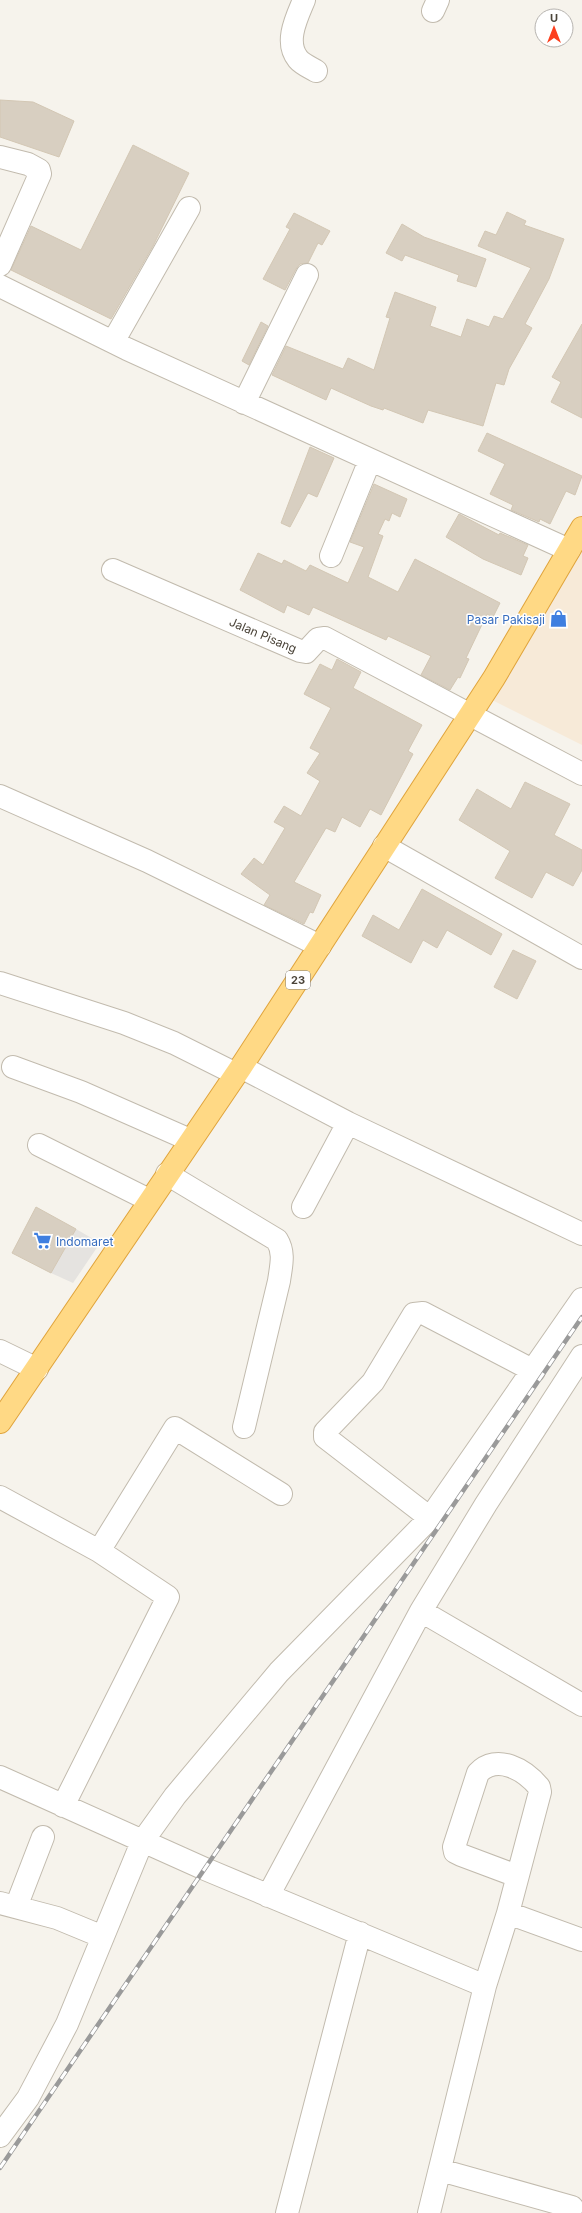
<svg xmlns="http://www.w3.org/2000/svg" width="582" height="2213" viewBox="0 0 582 2213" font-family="Inter,sans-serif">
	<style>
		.commercial { fill: #f7ead8 }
		.parking { fill: #e5e3e0 }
		.building { fill: #d8cfc1; stroke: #d3c7b4 }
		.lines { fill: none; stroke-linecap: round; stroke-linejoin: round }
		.minor-casing { stroke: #c2bbae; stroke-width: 24 }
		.trunk-casing { stroke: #e0a43c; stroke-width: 24 }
		.minor { stroke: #fff; stroke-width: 22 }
		.trunk { stroke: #ffd985; stroke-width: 22 }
		.rail-casing { stroke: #9a9a9a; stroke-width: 4.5 }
		.rail { stroke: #fff; stroke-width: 3; stroke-dasharray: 9; stroke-linecap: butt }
		.labels { text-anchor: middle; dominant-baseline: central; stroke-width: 3; stroke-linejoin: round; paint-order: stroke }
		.shield { fill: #fff; stroke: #817c74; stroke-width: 1 }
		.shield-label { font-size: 11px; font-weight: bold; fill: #4b4439 }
		.shop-label { font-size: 12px; fill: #366cbe; stroke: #fff; text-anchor: end }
		.street-label { font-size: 12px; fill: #4b4439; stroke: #fff }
	</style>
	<rect width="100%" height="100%" fill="#f6f3ec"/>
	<!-- commercial -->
	<path class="commercial" d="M 582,539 L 582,745 L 488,698 Z"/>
	<!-- parking -->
	<path class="parking" d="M 76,1229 L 100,1243 L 73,1283 L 51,1273 Z"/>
	<!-- building -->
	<path class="building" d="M 0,100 L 33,102 L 74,121 L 59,157 L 0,137 Z
		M 133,145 L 189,173 L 153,246 L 111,319 L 11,270 L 31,226 L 81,250 Z
		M 507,212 L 526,221 L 524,225 L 564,239 L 549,279 L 525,324 L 532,328 L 509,369 L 504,385 L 496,383 L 483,426 L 428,410 L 423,423 L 384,408 L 383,410 L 371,406 L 331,388 L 326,400 L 272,375 L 286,346 L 343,369 L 348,358 L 374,370 L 390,318 L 386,317 L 395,292 L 436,307 L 430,326 L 461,337 L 467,319 L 489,327 L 494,316 L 503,319 L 531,268 L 478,246 L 485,231 L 496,235 Z
		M 294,213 L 330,231 L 322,245 L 318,243 L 308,263 L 300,264 L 296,269 L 285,290 L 263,279 L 290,229 L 286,227 Z
		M 402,224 L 424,237 L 486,259 L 476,287 L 457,281 L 459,275 L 405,255 L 402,261 L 386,253 Z
		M 261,322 L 268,326 L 249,365 L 242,361 Z
		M 582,324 L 582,418 L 551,402 L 561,382 L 552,377 Z
		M 487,433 L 582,476 L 575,495 L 566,491 L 550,524 L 540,519 L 539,522 L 511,510 L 513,505 L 490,494 L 505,464 L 478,451 Z
		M 310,447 L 334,458 L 317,497 L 308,493 L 290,527 L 281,523 Z
		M 374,484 L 407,499 L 400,517 L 392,513 L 389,521 L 385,519 L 378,534 L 383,536 L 368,577 L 398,592 L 415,559 L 500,603 L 493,617 L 487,614 L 466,658 L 469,659 L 460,678 L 458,677 L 450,690 L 421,675 L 431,656 L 388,636 L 386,640 L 313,607 L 309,615 L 287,605 L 284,613 L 240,590 L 258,553 L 282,564 L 284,560 L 306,571 L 310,565 L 348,583 L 364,547 L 350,542 Z
		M 459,514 L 499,535 L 500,533 L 528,545 L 523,556 L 528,558 L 521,575 L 483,559 L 446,537 Z
		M 337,659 L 361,672 L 353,688 L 422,725 L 408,751 L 413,754 L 381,815 L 370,809 L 360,827 L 342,817 L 335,832 L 326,828 L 294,882 L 321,895 L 313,913 L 310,912 L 304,924 L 264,905 L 270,895 L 241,874 L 254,858 L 263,865 L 285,828 L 274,822 L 284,806 L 301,816 L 320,781 L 307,773 L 320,753 L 310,748 L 331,708 L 304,694 L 320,664 L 332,670 Z
		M 525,782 L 570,804 L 554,835 L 582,850 L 582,870 L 573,886 L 546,872 L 532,898 L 495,878 L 510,851 L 459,820 L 477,789 L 511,809 Z
		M 422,889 L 502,934 L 491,955 L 447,930 L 437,948 L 423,940 L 411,963 L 362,936 L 373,915 L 399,930 Z
		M 513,950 L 536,961 L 517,999 L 494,987 Z
		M 36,1207 L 76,1229 L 51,1273 L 12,1253 Z"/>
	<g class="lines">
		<defs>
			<path id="minor" d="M 304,0 C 297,17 284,42 298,59 C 302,64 311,68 316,71
				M 433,11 L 438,0
				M 0,157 L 28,164 L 39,170 L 40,174 L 0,265
				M 0,286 L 127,349 L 569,550
				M 113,342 L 189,208
				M 244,403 L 307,275
				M 331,556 L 370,460
				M 113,570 L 300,651 L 306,652 L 318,639 L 325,638 L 582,774
				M 0,796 L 147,861 L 320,946
				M 384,846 L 582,958
				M 0,983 L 124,1023 L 174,1043 L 236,1074
				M 13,1067 L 81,1092 L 190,1140
				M 241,1067 L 348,1123 L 582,1234
				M 39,1145 L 149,1200
				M 167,1174 L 277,1240 C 285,1253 281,1266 279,1281 L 244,1427
				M 303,1207 L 348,1123
				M 0,1351 L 37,1369
				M 0,1497 L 99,1551 L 175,1428 L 281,1494
				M 430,1518 L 325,1437 L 325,1432 L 373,1382 L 414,1314 L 423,1313 L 534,1371
				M 421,1611 L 582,1705
				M 0,1777 L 205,1869 L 485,1986 L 429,2213
				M 63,1806 L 168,1597 L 99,1551
				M 268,1896 L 421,1611 L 486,1504 L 582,1356
				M 0,1903 L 57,1918 L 103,1937
				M 16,1907 L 43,1837
				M 508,1913 L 582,1940
				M 485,1986 L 508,1913 L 540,1792 L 539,1787 C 525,1770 497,1753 478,1773 L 454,1847 L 455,1852 L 461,1855 L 517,1876
				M 0,2136 L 28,2098 L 67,2024 L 142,1842 L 175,1796 L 279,1672 L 430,1518 L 582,1299
				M 440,2170 L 572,2207
				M 287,2213 L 360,1933"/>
			<path id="trunk" d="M 0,1422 L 241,1067 L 494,678 L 582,528"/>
		</defs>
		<!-- minor casing -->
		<use href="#minor" class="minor-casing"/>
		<!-- trunk casing -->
		<use href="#trunk" class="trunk-casing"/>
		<!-- minor -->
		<use href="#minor" class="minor"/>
		<!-- trunk -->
		<use href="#trunk" class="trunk"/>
		<defs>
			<path id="rail" d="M 0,2168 L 582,1317"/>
		</defs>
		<!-- rail casing -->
		<use href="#rail" class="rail-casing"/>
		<!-- rail -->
		<use href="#rail" class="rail"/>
	</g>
	<!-- icons -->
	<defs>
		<symbol id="shop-bare" viewBox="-9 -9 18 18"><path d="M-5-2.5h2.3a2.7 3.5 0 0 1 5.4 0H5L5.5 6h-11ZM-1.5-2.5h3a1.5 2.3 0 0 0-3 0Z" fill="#3f7fe0" stroke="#fff" stroke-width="2.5" paint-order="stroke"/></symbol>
		<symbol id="supermarket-bare" viewBox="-9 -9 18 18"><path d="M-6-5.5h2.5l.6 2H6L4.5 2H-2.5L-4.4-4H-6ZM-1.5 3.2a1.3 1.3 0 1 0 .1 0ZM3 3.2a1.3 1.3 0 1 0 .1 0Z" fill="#3f7fe0" stroke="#fff" stroke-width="2.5" paint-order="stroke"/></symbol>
	</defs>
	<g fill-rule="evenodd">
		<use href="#shop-bare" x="546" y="606" width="25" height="25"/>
		<use href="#supermarket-bare" x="30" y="1228" width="25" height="25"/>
	</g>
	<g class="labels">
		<!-- shield labels -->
		<rect class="shield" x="286" y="971" width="24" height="18" rx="3"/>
		<g class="shield-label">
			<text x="298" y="980">23</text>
		</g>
		<!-- shop labels -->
		<g class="shop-label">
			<text x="545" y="619">Pasar Pakisaji</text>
			<text x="56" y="1241" text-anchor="start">Indomaret</text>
		</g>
		<!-- street labels -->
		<g class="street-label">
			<text transform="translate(263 635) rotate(23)">Jalan Pisang</text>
		</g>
	</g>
	<!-- north arrow -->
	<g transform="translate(554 28)"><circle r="19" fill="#ffffff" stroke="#b7b4b0"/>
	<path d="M0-3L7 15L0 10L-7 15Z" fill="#fc3f1d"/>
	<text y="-6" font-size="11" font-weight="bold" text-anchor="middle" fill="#4b4439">U</text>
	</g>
</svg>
